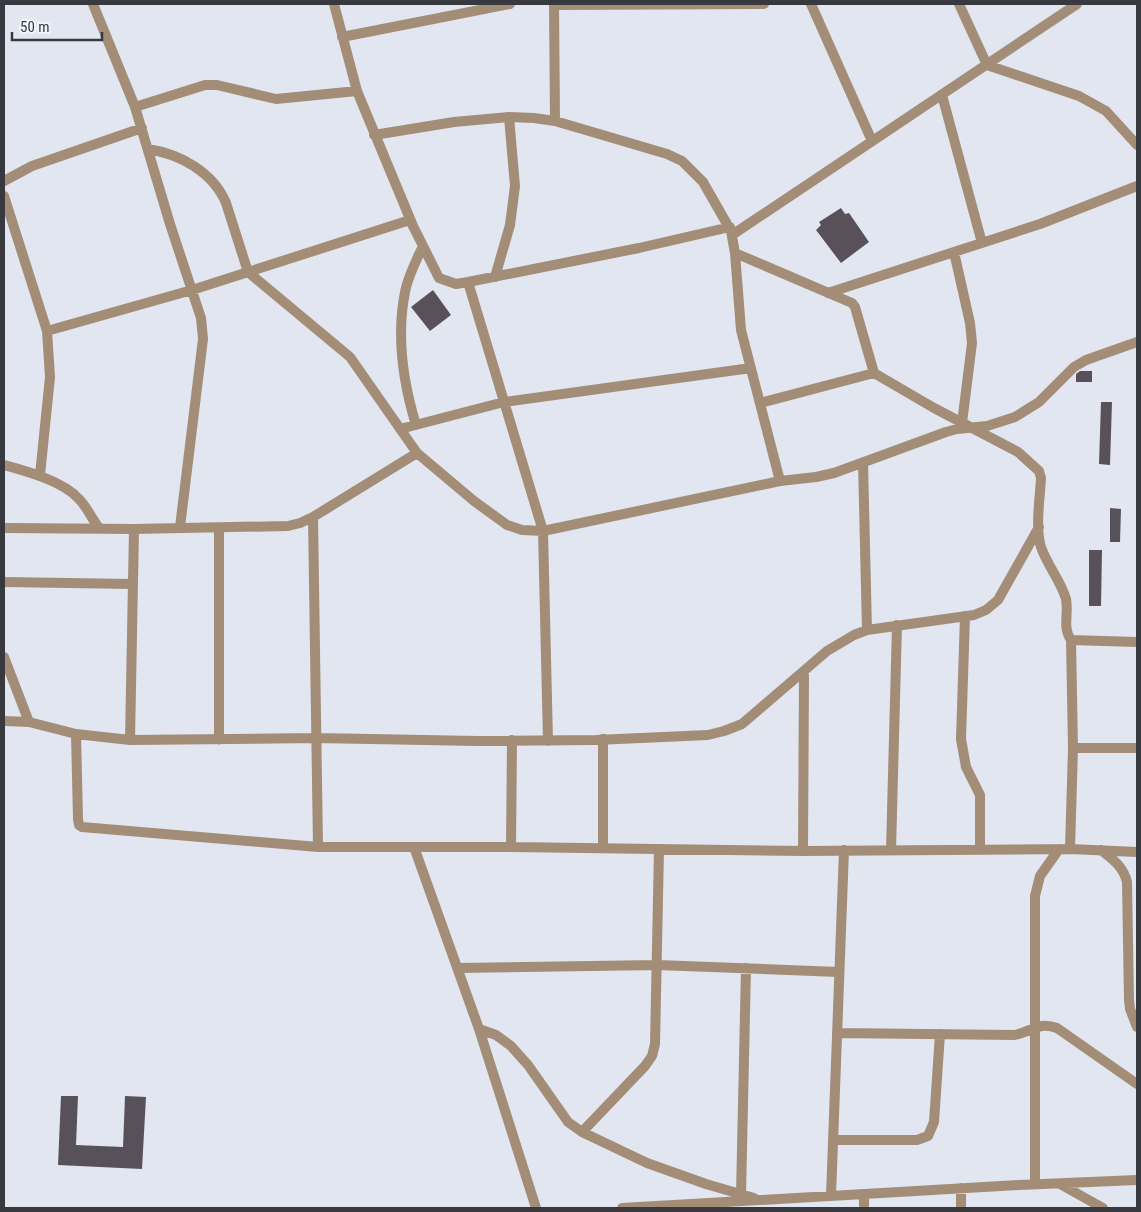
<svg xmlns="http://www.w3.org/2000/svg" width="1141" height="1212" viewBox="0 0 1141 1212" font-family="'Roboto Condensed',sans-serif">
	<style>
		.building { fill: #585159 }
		.lines { fill: none; stroke-linecap: round; stroke-linejoin: round }
		.street { stroke: #a38d77; stroke-width: 10 }
	</style>
	<rect width="100%" height="100%" fill="#e1e6f1"/>
	<!-- building -->
	<path class="building" d="M 841,208 L 845,214 L 849,213 L 869,242 L 841,263 L 816,230 L 821,225 L 819,222 Z
		M 433,290 L 451,315 L 430,331 L 411,307 Z
		M 1080,371 L 1092,371 L 1092,382 L 1076,382 L 1076,374 Z
		M 1101,402 L 1112,402 L 1110,465 L 1099,464 Z
		M 1110,508 L 1121,509 L 1120,542 L 1110,542 Z
		M 1089,550 L 1102,550 L 1101,606 L 1089,606 Z
		M 61,1096 L 78,1096 L 76,1145 L 123,1147 L 125,1096 L 146,1097 L 142,1169 L 58,1165 Z"/>
	<g class="lines">
		<!-- street -->
		<path class="street" d="M 93,4 L 135,107 L 170,224 L 201,318 L 203,339 L 180,527
			M 334,4 L 357,91 L 413,226 L 439,278 L 456,284 L 468,282 L 639,248 L 730,227
			M 554,4 L 555,121
			M 811,4 L 872,141
			M 959,4 L 987,65 L 1079,96 L 1106,111 L 1137,145
			M 554,5 L 764,4
			M 342,37 L 510,4
			M 942,95 L 982,243
			M 135,107 L 205,85 L 217,85 L 276,99 L 357,91
			M 374,135 L 454,122 L 509,117 L 534,118 L 555,121 L 667,154 L 682,161 L 703,182 L 731,231 L 735,253 L 741,330 L 780,481
			M 148,149 C 180,154 213,172 226,203 L 248,272 L 350,357 L 417,453 L 474,501 L 507,525 L 522,530 L 543,531 L 780,481 L 816,477 L 834,473 L 946,432 L 957,429 L 987,426 L 1015,417 L 1039,402 L 1074,367 L 1086,360 L 1137,342
			M 4,181 L 32,166 L 142,128
			M 4,196 L 47,331 L 50,377 L 40,475
			M 732,235 L 1077,4
			M 954,252 L 970,323 L 972,343 L 962,423
			M 735,253 L 852,303 L 855,307 L 874,373 L 934,408 L 1018,452 L 1039,471 L 1041,478 C 1040,498 1035,528 1041,547 C 1047,565 1061,581 1066,599 C 1069,614 1062,627 1071,640 L 1073,748 L 1070,849
			M 495,277 L 510,225 L 515,186 L 509,117
			M 468,282 L 543,531 L 548,741
			M 828,293 L 1040,224 L 1137,186
			M 47,331 L 192,290 L 410,220
			M 760,403 L 874,373
			M 416,425 C 403,382 396,337 405,292 C 408,276 416,261 423,246
			M 400,429 L 504,402 L 751,368
			M 863,462 L 867,630
			M 4,465 C 26,471 63,481 79,499 C 87,507 92,519 99,528
			M 313,517 L 318,847
			M 4,528 L 134,529 L 288,526 L 300,523 L 313,517 L 417,453
			M 4,582 L 133,584
			M 965,616 L 961,739 L 966,767 L 980,795 L 980,850
			M 1071,640 L 1137,642
			M 4,657 L 29,722
			M 4,721 L 29,722 L 76,734 L 78,819 L 79,825 L 82,827 L 318,847 L 511,847 L 803,851 L 1070,849 L 1137,852
			M 76,734 L 130,740 L 316,738 L 478,741 L 596,740 L 708,735 L 724,731 L 742,724 L 827,651 L 854,635 L 867,630 L 974,615 L 986,610 L 998,600 L 1039,527
			M 130,740 L 134,529
			M 219,740 L 219,528
			M 1073,748 L 1137,748
			M 414,847 L 479,1029 L 536,1208
			M 511,847 L 512,740
			M 603,848 L 603,739
			M 891,850 L 897,625
			M 1101,850 C 1113,860 1123,866 1127,882 L 1129,1000 L 1130,1009 L 1137,1027
			M 803,851 L 804,671
			M 457,968 L 657,965 L 839,972
			M 479,1029 L 496,1035 L 511,1046 L 528,1065 L 568,1122 L 582,1132 L 647,1163 L 706,1184 L 754,1198
			M 837,1033 L 1014,1035 C 1032,1032 1038,1021 1057,1028 L 1137,1084
			M 582,1132 L 645,1066 L 652,1056 L 655,1044 L 659,849
			M 833,1140 L 917,1140 L 928,1136 L 934,1122 L 940,1034
			M 1035,1184 L 1035,896 L 1040,876 L 1059,849
			M 1060,1184 L 1103,1208
			M 961,1188 L 961,1208
			M 864,1194 L 864,1208
			M 741,1195 L 746,968
			M 831,1196 L 844,850
			M 622,1208 L 1019,1185 L 1137,1180"/>
	</g>
	<!-- border -->
	<rect width="1141" height="1212" fill="none" stroke="#38393e" stroke-width="10"/>
	<!-- scale -->
	<path d="M12 32v8h90v-8" fill="none" stroke="#38393e" stroke-width="2.5"/>
	<text x="20" y="32" font-size="15" fill="#38393e" stroke="#eff4ff" stroke-width="4" paint-order="stroke">50 m</text>
</svg>
